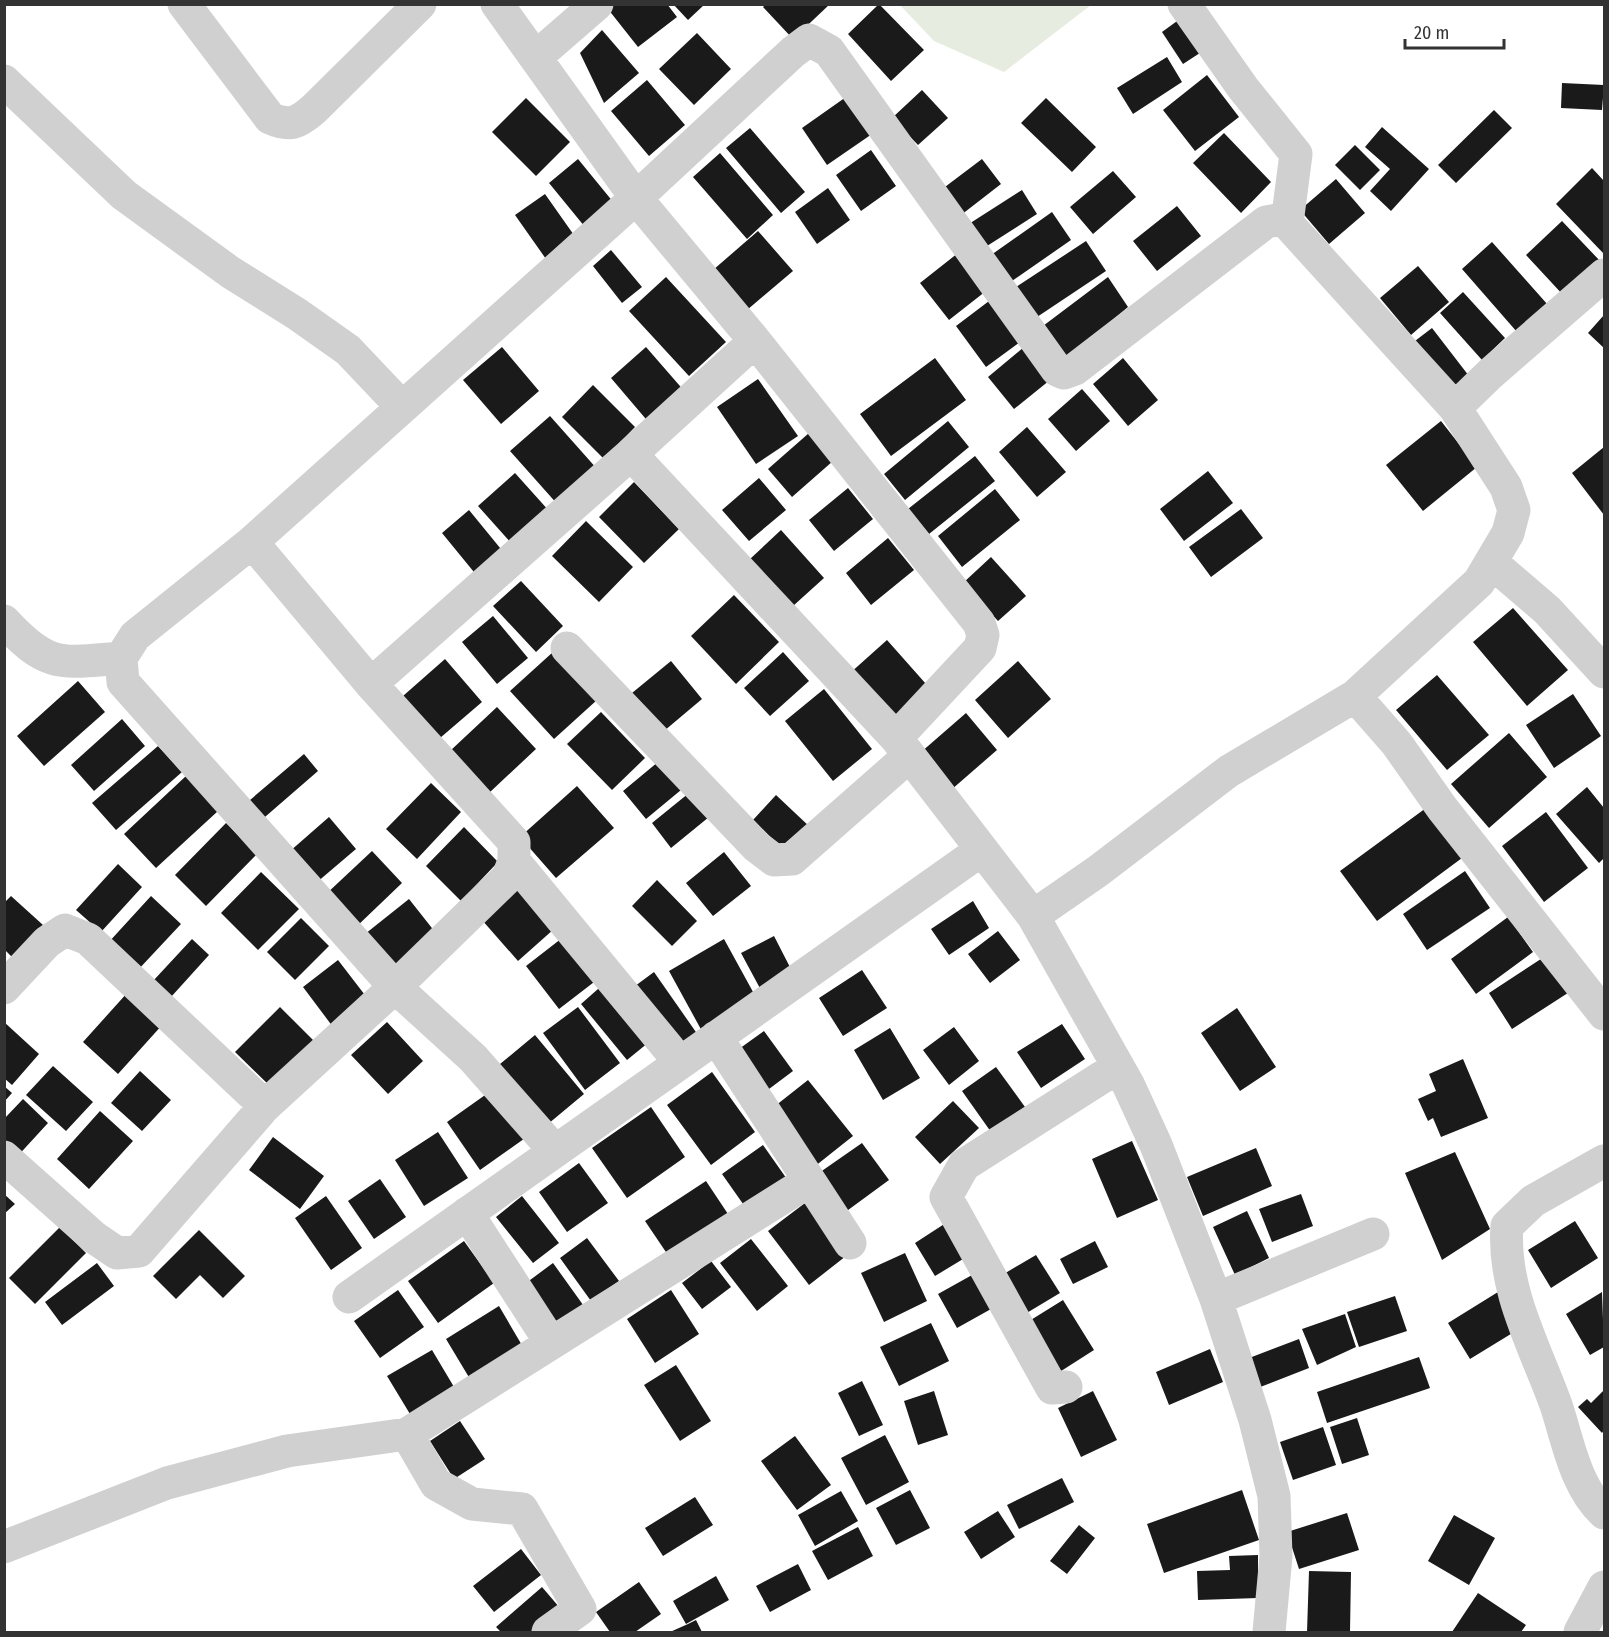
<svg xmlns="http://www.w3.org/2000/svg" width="1609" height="1637" viewBox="0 0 1609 1637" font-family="'Fira Sans Condensed',sans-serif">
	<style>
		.green { fill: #e6ecdf }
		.building { fill: #1a1a1a }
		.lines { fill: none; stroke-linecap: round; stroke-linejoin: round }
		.minor { stroke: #d0d0d0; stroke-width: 33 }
	</style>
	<rect width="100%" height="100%" fill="#fff"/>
	<!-- green -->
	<path class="green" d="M 900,5 L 1091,5 L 1004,72 L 934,41 Z"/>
	<!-- building -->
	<path class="building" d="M 604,4 L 667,4 L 677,17 L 638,47 Z
		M 673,4 L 705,4 L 688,20 Z
		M 766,4 L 830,4 L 793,39 L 763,7 Z
		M 879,4 L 924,50 L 891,81 L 848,34 Z
		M 1184,16 L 1206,49 L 1183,64 L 1162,32 Z
		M 602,30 L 639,73 L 604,103 L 580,53 Z
		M 697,33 L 731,69 L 694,105 L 659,69 Z
		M 1167,57 L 1182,82 L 1133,114 L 1117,88 Z
		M 1207,75 L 1239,117 L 1195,151 L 1163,110 Z
		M 647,80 L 685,125 L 649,156 L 611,111 Z
		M 1562,83 L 1604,85 L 1602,110 L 1561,108 Z
		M 922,90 L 948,118 L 918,145 L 892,118 Z
		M 846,97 L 872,134 L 827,165 L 802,128 Z
		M 526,98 L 570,142 L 536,176 L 492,132 Z
		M 1046,98 L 1096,147 L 1072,172 L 1021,123 Z
		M 1494,110 L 1512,128 L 1456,183 L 1438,165 Z
		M 1382,127 L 1429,169 L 1391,211 L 1370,191 L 1390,169 L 1365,147 Z
		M 750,128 L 805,192 L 781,213 L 726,148 Z
		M 1224,133 L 1271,182 L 1241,213 L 1193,163 Z
		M 1355,145 L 1380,170 L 1360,190 L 1335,165 Z
		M 871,150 L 896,186 L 861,211 L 836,175 Z
		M 720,153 L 773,215 L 747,239 L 693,177 Z
		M 578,159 L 614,203 L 585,227 L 549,183 Z
		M 982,159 L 1001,184 L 952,222 L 933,196 Z
		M 1592,168 L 1604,181 L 1604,254 L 1556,204 Z
		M 1113,171 L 1136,197 L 1093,234 L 1070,207 Z
		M 1336,179 L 1365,213 L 1329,244 L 1300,210 Z
		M 828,188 L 850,220 L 817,244 L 795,212 Z
		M 1022,190 L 1037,214 L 976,253 L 961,229 Z
		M 545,194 L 576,238 L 546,259 L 515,215 Z
		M 1177,206 L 1201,236 L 1157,271 L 1133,241 Z
		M 1052,212 L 1071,240 L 1002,288 L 984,260 Z
		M 1562,221 L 1601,262 L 1564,296 L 1526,255 Z
		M 758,231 L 793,271 L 747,310 L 713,270 Z
		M 1086,241 L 1106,271 L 1028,323 L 1007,293 Z
		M 1492,242 L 1548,305 L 1517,332 L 1462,269 Z
		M 611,250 L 642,287 L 622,303 L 593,266 Z
		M 958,253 L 986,291 L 949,320 L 920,283 Z
		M 1418,266 L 1449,302 L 1411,335 L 1380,298 Z
		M 666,277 L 726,342 L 689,376 L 629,311 Z
		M 1108,277 L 1128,307 L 1068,358 L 1035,332 Z
		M 1463,292 L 1505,338 L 1482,360 L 1440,313 Z
		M 993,298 L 1024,339 L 986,367 L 956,326 Z
		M 1604,315 L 1604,348 L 1588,333 Z
		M 1432,328 L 1469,376 L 1449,392 L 1411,344 Z
		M 502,347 L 539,391 L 501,424 L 463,380 Z
		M 646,347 L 686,393 L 651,425 L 611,378 Z
		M 1024,347 L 1050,380 L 1014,409 L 988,377 Z
		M 935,358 L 966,400 L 891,456 L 860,414 Z
		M 1123,358 L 1158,400 L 1128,426 L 1093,384 Z
		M 758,379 L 798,436 L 756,464 L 717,407 Z
		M 593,385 L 635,427 L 604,459 L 562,417 Z
		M 1082,389 L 1110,421 L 1076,451 L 1048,419 Z
		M 550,416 L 598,470 L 559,506 L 510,451 Z
		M 948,421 L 969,447 L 905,500 L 884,474 Z
		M 1441,421 L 1477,467 L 1423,511 L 1386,465 Z
		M 1027,427 L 1066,472 L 1037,497 L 999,452 Z
		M 809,433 L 833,461 L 792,497 L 768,469 Z
		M 1604,447 L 1604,515 L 1572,473 Z
		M 975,456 L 995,481 L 929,534 L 908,509 Z
		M 1208,471 L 1233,503 L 1184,541 L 1160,509 Z
		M 515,473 L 550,512 L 513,545 L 478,506 Z
		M 759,478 L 786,510 L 749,541 L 722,510 Z
		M 634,482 L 679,529 L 644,563 L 599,517 Z
		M 848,488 L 873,519 L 834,551 L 809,520 Z
		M 995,489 L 1020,520 L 962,567 L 938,536 Z
		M 1241,509 L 1263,538 L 1211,577 L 1189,547 Z
		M 469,510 L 505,554 L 478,577 L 442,533 Z
		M 586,521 L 633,567 L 599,602 L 552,556 Z
		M 781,530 L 824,578 L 793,606 L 750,559 Z
		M 888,538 L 914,570 L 871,605 L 846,573 Z
		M 991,557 L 1026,596 L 998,621 L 963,583 Z
		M 521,581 L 563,626 L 536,652 L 493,606 Z
		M 734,595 L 779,642 L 736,684 L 691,636 Z
		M 1513,608 L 1568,670 L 1527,706 L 1473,642 Z
		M 493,616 L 528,658 L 497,684 L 462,642 Z
		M 887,640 L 934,693 L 895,727 L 849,674 Z
		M 553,652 L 597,700 L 554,739 L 510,691 Z
		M 783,652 L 809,681 L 770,716 L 744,688 Z
		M 445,659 L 482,702 L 440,738 L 403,696 Z
		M 671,661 L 702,699 L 664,731 L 632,693 Z
		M 1018,661 L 1051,699 L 1008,738 L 975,700 Z
		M 1437,675 L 1489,735 L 1447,770 L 1396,710 Z
		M 78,681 L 105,712 L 44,766 L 17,736 Z
		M 824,689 L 872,749 L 833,781 L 785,721 Z
		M 1573,694 L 1601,736 L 1554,768 L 1526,725 Z
		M 497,707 L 536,749 L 489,793 L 450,751 Z
		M 601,712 L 645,758 L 612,790 L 567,744 Z
		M 966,713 L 997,750 L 951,790 L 920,753 Z
		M 122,719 L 145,746 L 94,791 L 71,765 Z
		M 1509,733 L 1547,777 L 1489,828 L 1451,784 Z
		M 158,746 L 182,772 L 116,830 L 92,803 Z
		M 304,754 L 318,771 L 258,823 L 243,806 Z
		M 664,757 L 687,785 L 646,819 L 623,791 Z
		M 186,776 L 218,811 L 156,868 L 124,834 Z
		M 431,783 L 461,812 L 417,859 L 386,829 Z
		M 577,786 L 614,828 L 556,878 L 520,837 Z
		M 1587,787 L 1604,808 L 1604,858 L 1599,863 L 1556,814 Z
		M 689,793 L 709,817 L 671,848 L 652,823 Z
		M 776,795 L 811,828 L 787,853 L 753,820 Z
		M 1426,808 L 1462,858 L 1377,921 L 1340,871 Z
		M 1546,812 L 1588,868 L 1544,902 L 1502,846 Z
		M 329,817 L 356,849 L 316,883 L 289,852 Z
		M 226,823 L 257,854 L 206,906 L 175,875 Z
		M 464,827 L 498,862 L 461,901 L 426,866 Z
		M 372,851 L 402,883 L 355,928 L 324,896 Z
		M 724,852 L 751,886 L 713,916 L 686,883 Z
		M 118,864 L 142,887 L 101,932 L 76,910 Z
		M 1465,871 L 1490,908 L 1427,950 L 1403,914 Z
		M 261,872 L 299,909 L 258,950 L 221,913 Z
		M 527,879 L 563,921 L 518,961 L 482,920 Z
		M 657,880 L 697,921 L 672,946 L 632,906 Z
		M 11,896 L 43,925 L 13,958 L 4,949 L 4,903 Z
		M 151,896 L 181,924 L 137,971 L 108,943 Z
		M 409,899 L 439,937 L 395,973 L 365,934 Z
		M 973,901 L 989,928 L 949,955 L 931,929 Z
		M 1508,917 L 1533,952 L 1476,994 L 1451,959 Z
		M 301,918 L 329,946 L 295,980 L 267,952 Z
		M 998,931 L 1020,960 L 990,983 L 968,954 Z
		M 566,935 L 598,979 L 559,1009 L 526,966 Z
		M 774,936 L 794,975 L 762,992 L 741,953 Z
		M 192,939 L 209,955 L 171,997 L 153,981 Z
		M 724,939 L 758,1001 L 703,1033 L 669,971 Z
		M 1547,955 L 1571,991 L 1512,1029 L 1489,993 Z
		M 338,960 L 368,999 L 333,1027 L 303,987 Z
		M 862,970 L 887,1008 L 843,1036 L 819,998 Z
		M 654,972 L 698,1035 L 675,1051 L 631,989 Z
		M 607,981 L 654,1038 L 627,1060 L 581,1004 Z
		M 128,992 L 163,1024 L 118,1074 L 83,1042 Z
		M 280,1007 L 316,1043 L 272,1088 L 235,1052 Z
		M 578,1007 L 620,1063 L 585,1090 L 543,1033 Z
		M 1237,1008 L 1276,1067 L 1240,1091 L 1201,1033 Z
		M 4,1022 L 39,1054 L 12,1085 L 4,1078 Z
		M 387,1022 L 423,1061 L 388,1094 L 351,1055 Z
		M 1062,1024 L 1085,1059 L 1041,1088 L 1017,1052 Z
		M 954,1027 L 979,1061 L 949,1085 L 923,1050 Z
		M 890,1028 L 920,1078 L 883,1100 L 854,1050 Z
		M 764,1031 L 793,1071 L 761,1095 L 732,1054 Z
		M 535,1035 L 584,1094 L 542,1129 L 494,1069 Z
		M 1463,1059 L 1488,1118 L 1441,1137 L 1433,1118 L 1428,1121 L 1418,1099 L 1436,1091 L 1429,1074 Z
		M 53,1066 L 93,1102 L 66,1131 L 26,1095 Z
		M 996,1067 L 1025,1107 L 991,1132 L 962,1091 Z
		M 140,1071 L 171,1100 L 142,1131 L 111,1103 Z
		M 712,1072 L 755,1132 L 711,1165 L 667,1105 Z
		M 808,1080 L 853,1136 L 814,1167 L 770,1110 Z
		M 4,1086 L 12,1093 L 4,1102 Z
		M 495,1088 L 528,1136 L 480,1170 L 447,1122 Z
		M 23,1099 L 48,1123 L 14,1160 L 4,1152 L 4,1119 Z
		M 953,1101 L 979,1128 L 940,1164 L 915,1137 Z
		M 651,1107 L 685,1157 L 627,1198 L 592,1148 Z
		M 100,1111 L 133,1141 L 89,1189 L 57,1159 Z
		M 438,1132 L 468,1178 L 424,1206 L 395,1160 Z
		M 273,1137 L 324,1176 L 300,1209 L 249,1170 Z
		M 1132,1141 L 1158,1200 L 1117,1218 L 1092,1159 Z
		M 862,1143 L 889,1180 L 844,1213 L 816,1175 Z
		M 763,1145 L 789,1182 L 748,1211 L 722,1174 Z
		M 1256,1148 L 1272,1186 L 1203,1216 L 1187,1177 Z
		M 1455,1152 L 1490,1229 L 1442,1260 L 1405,1173 Z
		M 579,1163 L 608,1203 L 567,1232 L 539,1192 Z
		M 380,1179 L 406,1217 L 374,1239 L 348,1201 Z
		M 706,1181 L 732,1220 L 672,1261 L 645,1221 Z
		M 4,1194 L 15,1204 L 4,1214 Z
		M 1301,1194 L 1313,1226 L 1272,1242 L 1259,1209 Z
		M 326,1196 L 362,1248 L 331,1270 L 295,1218 Z
		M 522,1196 L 559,1243 L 533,1263 L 496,1217 Z
		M 805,1203 L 846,1256 L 809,1285 L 768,1231 Z
		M 1247,1211 L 1269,1258 L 1235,1275 L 1213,1227 Z
		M 952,1219 L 973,1253 L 935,1276 L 915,1243 Z
		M 1575,1221 L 1598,1258 L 1551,1288 L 1528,1250 Z
		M 60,1227 L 86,1253 L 35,1304 L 9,1278 Z
		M 199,1230 L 245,1276 L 223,1298 L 200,1275 L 176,1299 L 153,1276 Z
		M 587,1238 L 619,1281 L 591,1301 L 560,1258 Z
		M 751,1239 L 788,1286 L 757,1311 L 720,1263 Z
		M 464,1241 L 494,1283 L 438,1323 L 408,1281 Z
		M 1095,1241 L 1108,1267 L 1073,1284 L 1060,1259 Z
		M 905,1253 L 927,1301 L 884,1322 L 861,1273 Z
		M 1036,1255 L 1060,1293 L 1025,1314 L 1002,1275 Z
		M 711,1261 L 731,1287 L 702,1309 L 682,1283 Z
		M 97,1263 L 114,1286 L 62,1325 L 45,1302 Z
		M 553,1263 L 586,1309 L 555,1331 L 522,1286 Z
		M 981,1270 L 1000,1304 L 957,1328 L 938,1294 Z
		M 398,1290 L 424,1327 L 380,1358 L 354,1321 Z
		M 671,1290 L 699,1334 L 655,1363 L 627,1319 Z
		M 1498,1292 L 1519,1329 L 1470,1359 L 1448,1323 Z
		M 1602,1292 L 1604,1347 L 1590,1355 L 1566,1314 Z
		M 1395,1296 L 1407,1331 L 1359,1347 L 1347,1312 Z
		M 1063,1300 L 1094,1350 L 1058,1373 L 1026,1323 Z
		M 499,1306 L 523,1347 L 470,1379 L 446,1339 Z
		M 1345,1314 L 1356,1347 L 1317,1365 L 1302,1329 Z
		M 931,1323 L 949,1361 L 899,1386 L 880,1347 Z
		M 1299,1339 L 1309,1368 L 1255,1389 L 1244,1360 Z
		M 1210,1349 L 1223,1382 L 1169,1405 L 1156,1372 Z
		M 432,1350 L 457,1392 L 413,1419 L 387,1376 Z
		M 1419,1357 L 1430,1388 L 1327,1423 L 1317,1392 Z
		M 676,1365 L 711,1421 L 680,1441 L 644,1385 Z
		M 862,1381 L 883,1425 L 859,1436 L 838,1393 Z
		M 1604,1390 L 1604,1430 L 1602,1433 L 1578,1407 L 1587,1399 L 1591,1403 Z
		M 934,1391 L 948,1435 L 918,1445 L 904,1401 Z
		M 1093,1391 L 1117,1440 L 1081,1457 L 1058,1408 Z
		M 1357,1418 L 1369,1455 L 1342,1464 L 1330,1427 Z
		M 460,1421 L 485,1459 L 454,1479 L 430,1441 Z
		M 1323,1427 L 1336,1465 L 1293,1480 L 1280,1442 Z
		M 885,1435 L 909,1482 L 866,1505 L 841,1458 Z
		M 795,1436 L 831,1485 L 797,1510 L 761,1461 Z
		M 1062,1478 L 1074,1502 L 1019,1529 L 1007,1505 Z
		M 910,1490 L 930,1528 L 896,1545 L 876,1508 Z
		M 1242,1490 L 1259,1540 L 1164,1573 L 1147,1524 Z
		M 841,1491 L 858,1521 L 815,1546 L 798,1515 Z
		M 695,1497 L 713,1525 L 663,1556 L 645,1528 Z
		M 998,1511 L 1015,1537 L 981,1559 L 964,1532 Z
		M 1347,1513 L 1359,1550 L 1299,1569 L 1287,1532 Z
		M 1454,1515 L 1495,1538 L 1469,1585 L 1428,1561 Z
		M 1079,1525 L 1095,1538 L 1067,1574 L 1050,1561 Z
		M 858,1527 L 873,1556 L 828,1580 L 812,1551 Z
		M 521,1549 L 541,1575 L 494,1612 L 473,1586 Z
		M 1258,1555 L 1258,1598 L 1198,1600 L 1197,1571 L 1230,1570 L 1229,1556 Z
		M 798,1564 L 811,1590 L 770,1612 L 756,1586 Z
		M 1309,1571 L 1351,1572 L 1350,1632 L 1307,1632 Z
		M 716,1576 L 729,1600 L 686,1624 L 673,1601 Z
		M 639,1582 L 661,1614 L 635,1632 L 610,1632 L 596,1612 Z
		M 542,1587 L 560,1608 L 531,1632 L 501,1632 L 496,1627 Z
		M 1478,1593 L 1526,1625 L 1521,1632 L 1452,1632 Z
		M 696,1620 L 702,1632 L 670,1632 L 688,1624 Z"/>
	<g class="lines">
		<!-- minor -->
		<path class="minor" d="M 184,4 L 270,118 C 290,127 298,123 314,109 L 420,4
			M 497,4 L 636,198 L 755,341 L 979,623 L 983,635 L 980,648 L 896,738 L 1033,916 L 1128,1084 L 1156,1145 L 1216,1299 L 1255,1420 L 1274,1496 L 1276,1556 L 1269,1632
			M 1184,4 L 1243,88 L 1296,154 L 1287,223
			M 536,57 L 597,4
			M 4,81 L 124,195 L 230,272 L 297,314 L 348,350 L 402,407
			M 1455,408 L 1490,374 L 1604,275
			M 631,454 L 755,341
			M 252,542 L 135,636 L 121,658 L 123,682 L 395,987 L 473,1058 L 555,1151
			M 1491,562 L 1547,610 L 1604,672
			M 4,621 C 48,669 61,663 121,658
			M 567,648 L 757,847 L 774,860 L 792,859 L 909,756
			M 371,684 L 631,454 L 896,738
			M 514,861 L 669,1049
			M 1033,916 L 1098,871 L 1229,771 L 1355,696 L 1397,744 L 1442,808 L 1604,1014
			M 4,988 L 47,942 L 65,930 L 88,939 L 265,1106
			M 716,1037 L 850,1243
			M 4,1157 L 95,1238 L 117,1253 L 139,1251 L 265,1106 L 395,987 L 508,877 L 514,861 L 514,842 L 371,684 L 252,542 L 636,198 L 793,52 L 809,40 L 829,51 L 1057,370 L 1064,373 L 1075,369 L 1266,222 L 1277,220 L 1287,223 L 1455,408 L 1506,487 L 1514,510 L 1508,533 L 1479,582 L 1355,696
			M 1604,1161 L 1533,1201 L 1507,1226 C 1502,1289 1535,1347 1556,1405 C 1568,1441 1575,1486 1604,1513
			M 467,1213 L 551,1343
			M 349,1297 L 980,851
			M 1216,1299 L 1373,1234
			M 1066,1387 L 1052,1388 L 946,1197 L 964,1165 L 1118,1067
			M 4,1547 L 167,1483 L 287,1451 L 407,1434
			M 548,1632 L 580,1609 L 522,1509 L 472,1504 L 436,1484 L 407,1434 L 809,1181
			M 1580,1632 L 1604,1587"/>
	</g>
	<!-- border -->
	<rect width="1609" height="1637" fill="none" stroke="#333333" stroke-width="12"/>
	<!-- scale -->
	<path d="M1405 39v9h99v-9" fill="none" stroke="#333333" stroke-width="3"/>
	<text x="1414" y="39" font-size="18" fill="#333333" stroke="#ffffff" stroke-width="4.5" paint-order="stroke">20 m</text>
</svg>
